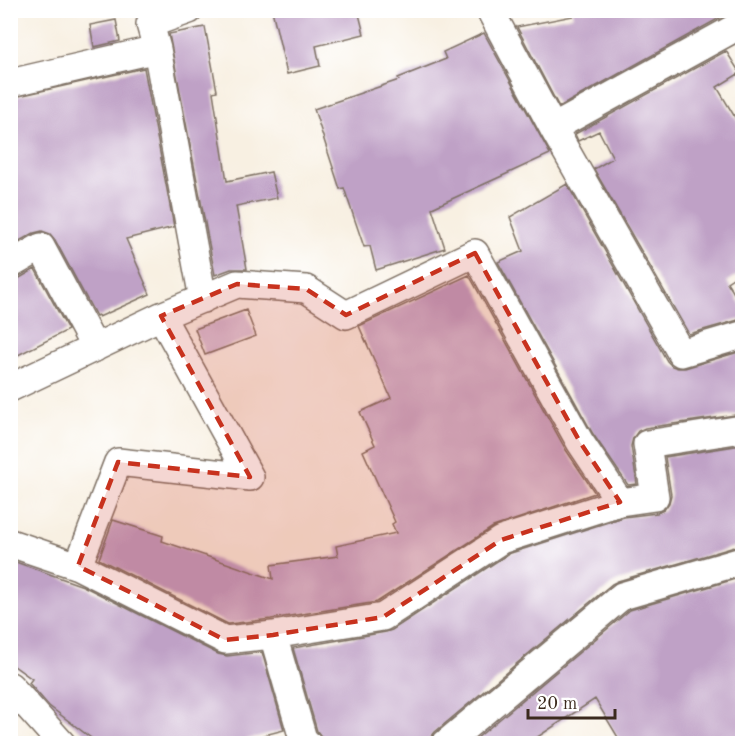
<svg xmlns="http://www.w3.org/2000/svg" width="753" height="754" viewBox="0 0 753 754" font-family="'Old Standard TT',serif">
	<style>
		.building { fill: #bfa1c6 }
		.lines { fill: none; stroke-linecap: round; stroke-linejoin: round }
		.minor-casing { stroke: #7d6f63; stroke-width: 30 }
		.minor { stroke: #fff; stroke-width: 27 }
		.marked { fill: #c8321e; fill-opacity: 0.2; stroke: #c8321e; stroke-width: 4.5; stroke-dasharray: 12 8; stroke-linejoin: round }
	</style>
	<rect width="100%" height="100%" fill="#fff"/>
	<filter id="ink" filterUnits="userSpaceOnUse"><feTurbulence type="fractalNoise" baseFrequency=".0167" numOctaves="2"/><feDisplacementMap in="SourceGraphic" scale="12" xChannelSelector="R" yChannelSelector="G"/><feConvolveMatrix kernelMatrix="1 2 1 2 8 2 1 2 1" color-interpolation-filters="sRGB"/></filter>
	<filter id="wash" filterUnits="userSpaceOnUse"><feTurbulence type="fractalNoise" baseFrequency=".008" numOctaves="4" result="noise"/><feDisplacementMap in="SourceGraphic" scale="24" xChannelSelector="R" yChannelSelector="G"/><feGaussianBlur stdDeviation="1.35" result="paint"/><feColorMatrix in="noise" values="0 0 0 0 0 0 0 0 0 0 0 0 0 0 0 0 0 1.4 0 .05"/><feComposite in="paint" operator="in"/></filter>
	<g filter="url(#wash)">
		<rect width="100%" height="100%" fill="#f8f0e2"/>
		<g id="blocks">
			<!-- building -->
			<path class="building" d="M 272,10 L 358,10 L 364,34 L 316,46 L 320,66 L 287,74 Z
				M 571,10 L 734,10 L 559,107 L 517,27 L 573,16 Z
				M 116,20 L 120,41 L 94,47 L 90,25 Z
				M 205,27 L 217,91 L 213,92 L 227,181 L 271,172 L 277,198 L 236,206 L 247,269 L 231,269 L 215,275 L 169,34 Z
				M 484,33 L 550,154 L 432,208 L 445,248 L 376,270 L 370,246 L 364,247 L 344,188 L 340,189 L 314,109 L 399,80 L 398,78 L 446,59 L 443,52 Z
				M 726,51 L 740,73 L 717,87 L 742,129 L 742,272 L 727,282 L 742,306 L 742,320 L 738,320 L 689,334 L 594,169 L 613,158 L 599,131 L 578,141 L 575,134 Z
				M 144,68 L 174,227 L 126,239 L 150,294 L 99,317 L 98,315 L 96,316 L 55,240 L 50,234 L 42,231 L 34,233 L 10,246 L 10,168 L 14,165 L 10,135 L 10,98 Z
				M 567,184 L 667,361 L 672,366 L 678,368 L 685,368 L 742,351 L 742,414 L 645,428 L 638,431 L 633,438 L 631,446 L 637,484 L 628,485 L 593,434 L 498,262 L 523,251 L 510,217 Z
				M 35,269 L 68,330 L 10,359 L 10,281 L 18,279 Z
				M 469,275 L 566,450 L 595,493 L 493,527 L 377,602 L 271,619 L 228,624 L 99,559 L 113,520 L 163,536 L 162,541 L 273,579 L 271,565 L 338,556 L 336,546 L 396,533 L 392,524 L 395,522 L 363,451 L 375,445 L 360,412 L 391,398 L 359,326 Z
				M 246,310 L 256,336 L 205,355 L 195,329 Z
				M 742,445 L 742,546 L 738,546 L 618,581 L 612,584 L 435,732 L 430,738 L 430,744 L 323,744 L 323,739 L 317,731 L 293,648 L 386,632 L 392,630 L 508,554 L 624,517 L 657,513 L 664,510 L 669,503 L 671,495 L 665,457 Z
				M 10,560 L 83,586 L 218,654 L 227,656 L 262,652 L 284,730 L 229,744 L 99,744 L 49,706 L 29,683 L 32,679 L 10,663 Z
				M 742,577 L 742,744 L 622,744 L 595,699 L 527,744 L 470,744 L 630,610 Z"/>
		</g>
	</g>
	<g filter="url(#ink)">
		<use href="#blocks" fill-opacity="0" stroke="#7d6f63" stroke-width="1.5"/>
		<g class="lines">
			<defs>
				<path id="minor" d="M 490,10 L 553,128 L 681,353 L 742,335
					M 157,49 L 203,299
					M 10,83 L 157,49 L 150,24 L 189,10
					M 553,128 L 742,24
					M 10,265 L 41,247 L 95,348
					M 161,316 L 250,477
					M 10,388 L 161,316 L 237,284 L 306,289 L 346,315 L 475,253 L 580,442 L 620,502
					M 10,543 L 78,566 L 225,640 L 273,635 L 383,617 L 501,540 L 620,502 L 655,497 L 647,444 L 742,429
					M 78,566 L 118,462 L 250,477
					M 273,635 L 303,739 L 308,744
					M 10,686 L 62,744
					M 445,744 L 622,596 L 742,561"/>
			</defs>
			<!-- minor casing -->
			<use href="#minor" class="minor-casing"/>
			<!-- minor -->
			<use href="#minor" class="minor"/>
		</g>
	</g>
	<!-- marked area -->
	<path class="marked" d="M 475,253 L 580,442 L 620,502 L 501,540 L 383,617 L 273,635 L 225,640 L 78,566 L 118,462 L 250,477 L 161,316 L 237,284 L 306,289 L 346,315 Z"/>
	<!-- margin -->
	<rect width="753" height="754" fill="none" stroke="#fff" stroke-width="36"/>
	<!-- scale -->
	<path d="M528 709v9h87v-9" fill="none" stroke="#3b2a1e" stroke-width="3"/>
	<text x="537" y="709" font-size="18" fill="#3b2a1e" stroke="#ffffff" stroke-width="4.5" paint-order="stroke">20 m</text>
</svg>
